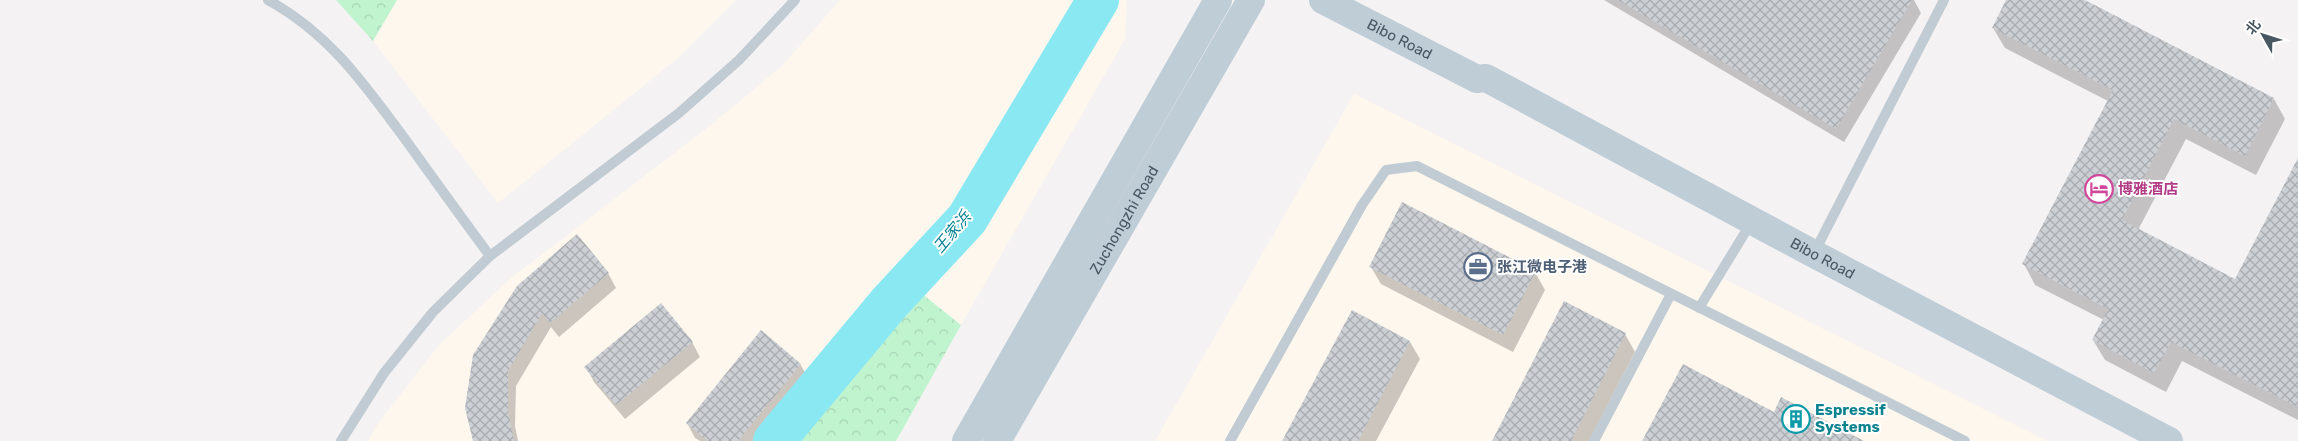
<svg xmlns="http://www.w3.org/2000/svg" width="2298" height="441" viewBox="0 0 2298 441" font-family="Rubik,'Noto Sans SC',sans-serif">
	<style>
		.commercial { fill: #fef7ed }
		.forest { fill: url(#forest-crowns) }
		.shadow { fill: #0003 }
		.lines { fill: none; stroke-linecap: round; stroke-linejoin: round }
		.river { stroke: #8ae8f3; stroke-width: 42 }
		.building { fill: url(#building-cross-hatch) }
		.lane { stroke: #c0cbd3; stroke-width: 10 }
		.secondary { stroke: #bfcdd7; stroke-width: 28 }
		.labels { text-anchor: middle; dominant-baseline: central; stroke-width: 4; stroke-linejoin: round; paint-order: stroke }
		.street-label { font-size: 15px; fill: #485862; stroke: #fff }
		.hotel-label { font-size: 15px; font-weight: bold; fill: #b23c85; stroke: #fff; text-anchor: start }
		.service-label { font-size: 15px; font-weight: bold; fill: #4e5e75; stroke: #fff; text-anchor: start }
		.culture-label { font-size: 15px; font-weight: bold; fill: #0d838f; stroke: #fff; text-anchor: start }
		.water-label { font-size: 16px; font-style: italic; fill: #058291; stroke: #fff }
	</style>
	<defs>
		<pattern id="forest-crowns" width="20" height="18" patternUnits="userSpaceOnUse" patternTransform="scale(1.25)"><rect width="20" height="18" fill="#c0f4cf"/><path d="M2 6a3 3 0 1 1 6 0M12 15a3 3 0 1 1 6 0" fill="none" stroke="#a6d3b4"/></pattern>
		<pattern id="building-cross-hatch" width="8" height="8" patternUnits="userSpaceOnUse" patternTransform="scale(1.25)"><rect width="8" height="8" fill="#ccd0d5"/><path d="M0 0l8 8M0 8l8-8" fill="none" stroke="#a8acb0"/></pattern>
	</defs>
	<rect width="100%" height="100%" fill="#f5f2f3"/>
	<!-- commercial -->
	<path class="commercial" d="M 397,0 L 736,0 L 678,58 L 498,203 L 373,41 Z
		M 840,0 L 1127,0 L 1125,39 L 961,325 L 897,274 L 758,441 L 368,441 L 379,422 L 439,345 L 510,279 L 711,125 L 782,66 Z
		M 1354,94 L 2047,441 L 1155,441 Z"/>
	<!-- forest -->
	<path class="forest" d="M 336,0 L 397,0 L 373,41 Z
		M 897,274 L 961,325 L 896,441 L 758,441 Z"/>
	<!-- shadow -->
	<path class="shadow" d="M 1604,0 L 1914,0 L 1921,13 L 1844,142 Z
		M 2008,0 L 2082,0 L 2274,99 L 2285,119 L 2256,175 L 2186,139 L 2138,230 L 2236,281 L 2298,161 L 2298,420 L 2182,361 L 2166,392 L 2105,360 L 2093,340 L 2104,320 L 2035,285 L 2024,264 L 2108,101 L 2005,48 L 1993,28 Z
		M 1371,267 L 1535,272 L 1545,290 L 1513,352 L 1381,284 Z
		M 608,273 L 616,288 L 559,337 L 551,327 L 516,386 L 515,426 L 518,441 L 475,441 L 518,287 Z
		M 1625,334 L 1635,352 L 1589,441 L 1493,441 Z
		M 692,342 L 700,357 L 625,419 L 594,382 L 586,367 Z
		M 1410,342 L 1420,359 L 1376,441 L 1284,441 Z
		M 800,364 L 809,379 L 758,441 L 700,441 L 695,438 L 687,423 Z"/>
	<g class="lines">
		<!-- river -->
		<path class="river" d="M 774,441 L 890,302 L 967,219 L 1098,0"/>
	</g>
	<!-- building -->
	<path class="building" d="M 1618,0 L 1912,0 L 1836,129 Z
		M 2006,0 L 2085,0 L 2274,98 L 2245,156 L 2174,119 L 2122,220 L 2235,279 L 2298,158 L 2298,407 L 2171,342 L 2154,373 L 2092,340 L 2108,309 L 2022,264 L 2113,90 L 1992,28 Z
		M 1402,202 L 1536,271 L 1503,335 L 1369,267 Z
		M 577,234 L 609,273 L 550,323 L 542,313 L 508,371 L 508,411 L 514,441 L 473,441 L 465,408 L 473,355 L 517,286 Z
		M 1564,301 L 1626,333 L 1571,441 L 1492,441 Z
		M 661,303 L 693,342 L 616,405 L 584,367 Z
		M 1352,310 L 1410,341 L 1358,441 L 1282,441 Z
		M 761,330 L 801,364 L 738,441 L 708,441 L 686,423 Z
		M 1683,364 L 1774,412 L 1781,397 L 1864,441 L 1642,441 Z"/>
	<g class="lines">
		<!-- lane -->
		<path class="lane" d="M 268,0 C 330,34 364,84 405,139 C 433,178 461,217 490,256
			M 1814,253 L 1944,0
			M 1699,308 L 1746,231
			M 341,441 L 384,373 L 433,312 L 490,256 L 679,113 L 739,60 L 795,0
			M 1230,441 L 1362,205 L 1386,170 L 1417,166 L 1965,441
			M 1594,441 L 1671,294"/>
		<!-- secondary -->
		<g class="secondary">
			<path id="s1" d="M 1323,0 L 1477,79 L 1486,78 L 1814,254 L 2169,441"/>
			<path d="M 966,441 L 1218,0"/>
			<path id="s2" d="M 997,441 L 1251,0"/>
		</g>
	</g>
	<!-- icons -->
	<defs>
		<symbol id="hotel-ring" viewBox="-11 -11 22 22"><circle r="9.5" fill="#fff" stroke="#d1479c" stroke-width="1.5"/><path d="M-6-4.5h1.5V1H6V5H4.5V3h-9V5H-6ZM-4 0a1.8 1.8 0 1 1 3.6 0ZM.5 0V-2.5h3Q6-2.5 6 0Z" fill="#d1479c"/></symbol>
		<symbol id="office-ring" viewBox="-11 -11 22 22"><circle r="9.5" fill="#fff" stroke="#5c6f8a" stroke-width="1.5"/><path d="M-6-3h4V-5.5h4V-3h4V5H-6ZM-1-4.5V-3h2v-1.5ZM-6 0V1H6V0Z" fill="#5c6f8a"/></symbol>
		<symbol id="building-ring" viewBox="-11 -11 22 22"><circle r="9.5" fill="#fff" stroke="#0f9aa8" stroke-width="1.5"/><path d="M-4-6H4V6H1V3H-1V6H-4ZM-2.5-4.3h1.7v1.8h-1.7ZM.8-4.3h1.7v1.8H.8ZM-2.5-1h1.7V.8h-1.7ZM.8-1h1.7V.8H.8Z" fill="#0f9aa8"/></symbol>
	</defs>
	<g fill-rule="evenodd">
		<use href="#hotel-ring" x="2083" y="173" width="32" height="32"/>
		<use href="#office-ring" x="1462" y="251" width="32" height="32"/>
		<use href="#building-ring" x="1780" y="403" width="32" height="32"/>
	</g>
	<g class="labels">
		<!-- street labels -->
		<g class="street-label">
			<text stroke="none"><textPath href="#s1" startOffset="86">Bibo Road</textPath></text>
			<text stroke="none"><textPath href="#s2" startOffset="255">Zuchongzhi Road</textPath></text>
			<text stroke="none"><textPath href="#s1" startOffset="564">Bibo Road</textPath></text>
		</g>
		<!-- hotel labels -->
		<g class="hotel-label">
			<text x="2118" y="189">博雅酒店</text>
		</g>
		<!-- service labels -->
		<g class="service-label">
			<text x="1497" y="267">张江微电子港</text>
		</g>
		<!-- culture labels -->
		<g class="culture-label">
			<text x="1815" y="410">Espressif<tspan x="1815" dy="17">Systems</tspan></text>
		</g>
		<!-- water labels -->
		<g class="water-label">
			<text transform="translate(952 232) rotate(-50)">王家浜</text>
		</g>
	</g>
	<!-- north arrow -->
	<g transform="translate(2263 35) rotate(309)" stroke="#ffffff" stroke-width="4" paint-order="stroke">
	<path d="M0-4L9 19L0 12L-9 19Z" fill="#485862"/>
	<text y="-8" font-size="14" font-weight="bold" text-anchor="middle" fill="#485862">北</text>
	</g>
</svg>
